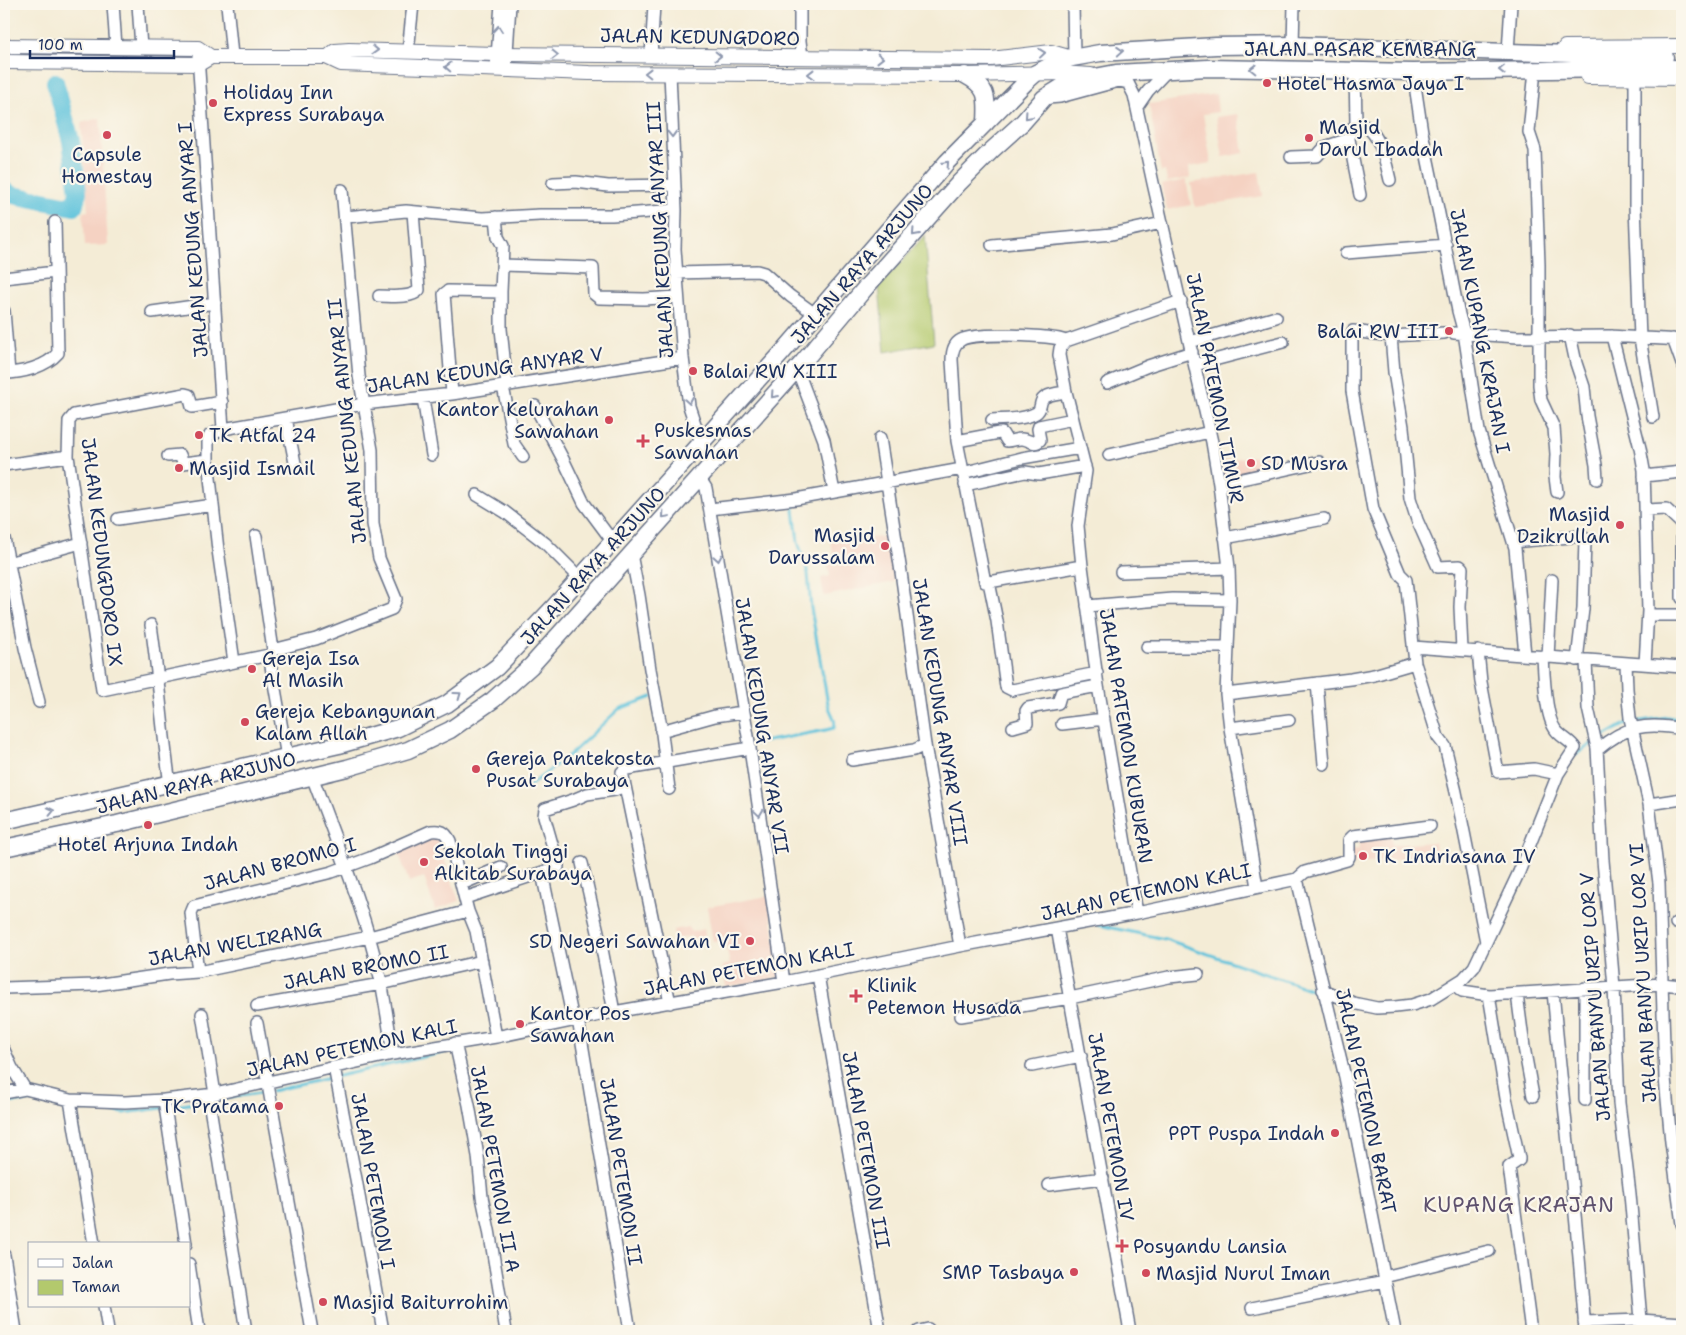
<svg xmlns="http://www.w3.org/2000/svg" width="1686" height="1335" viewBox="0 0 1686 1335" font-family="'Shantell Sans',sans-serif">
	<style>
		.built { fill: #f5d2c2 }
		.green { fill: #b3c96d; stroke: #677c66 }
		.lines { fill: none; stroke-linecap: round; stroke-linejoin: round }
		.stream { stroke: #5dc2db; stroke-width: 3 }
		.river { stroke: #5dc2db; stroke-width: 18 }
		.minor-casing { stroke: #677188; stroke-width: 14 }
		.major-casing { stroke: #677188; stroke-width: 16 }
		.highway-casing { stroke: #677188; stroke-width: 19 }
		.minor { stroke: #fff; stroke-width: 11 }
		.major { stroke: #fff; stroke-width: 14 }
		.highway { stroke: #fff; stroke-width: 16 }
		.oneway { stroke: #8d97ae }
		.poi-dot { fill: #d1495b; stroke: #fbf7ec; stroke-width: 2 }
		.labels { text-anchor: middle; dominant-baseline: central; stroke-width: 4.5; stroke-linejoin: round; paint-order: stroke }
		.street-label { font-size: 19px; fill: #1b2f5e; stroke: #fbf7ec }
		.poi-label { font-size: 19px; fill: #1b2f5e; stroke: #fbf7ec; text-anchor: start }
		.quarter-label { font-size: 21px; letter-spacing: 1px; fill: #5e516e; stroke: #fbf7ec }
	</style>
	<rect width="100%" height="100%" fill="#fbf7ec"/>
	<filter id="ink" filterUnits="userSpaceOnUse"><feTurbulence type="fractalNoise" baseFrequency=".02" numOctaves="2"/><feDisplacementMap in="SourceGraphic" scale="10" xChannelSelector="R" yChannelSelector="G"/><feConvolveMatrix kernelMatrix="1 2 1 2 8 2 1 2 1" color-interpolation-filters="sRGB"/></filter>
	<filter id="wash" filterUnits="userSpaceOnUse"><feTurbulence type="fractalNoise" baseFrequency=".0096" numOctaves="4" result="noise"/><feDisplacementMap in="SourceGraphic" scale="20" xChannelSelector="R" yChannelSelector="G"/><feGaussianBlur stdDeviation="1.12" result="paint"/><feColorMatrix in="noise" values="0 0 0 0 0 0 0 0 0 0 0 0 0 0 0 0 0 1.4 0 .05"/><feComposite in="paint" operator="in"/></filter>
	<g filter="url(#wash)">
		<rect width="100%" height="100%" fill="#f4ecd6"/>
		<!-- built -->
		<path class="built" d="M 1216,94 L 1218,112 L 1203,114 L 1211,163 L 1189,167 L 1190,178 L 1167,182 L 1165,171 L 1161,172 L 1149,104 Z
			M 1238,114 L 1244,153 L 1223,157 L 1216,117 Z
			M 100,118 L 108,245 L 85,246 L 83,212 L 88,211 L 81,123 Z
			M 1259,172 L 1263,196 L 1195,207 L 1191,183 Z
			M 1186,180 L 1191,205 L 1167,210 L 1161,185 Z
			M 1274,453 L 1276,471 L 1223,480 L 1220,461 Z
			M 889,536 L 894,582 L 824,596 L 821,578 L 830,576 L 827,561 L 834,559 L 831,542 Z
			M 1390,833 L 1392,845 L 1435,842 L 1437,855 L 1352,864 L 1350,850 L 1360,849 L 1359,837 Z
			M 436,835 L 459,901 L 435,910 L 424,877 L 409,882 L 397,848 Z
			M 768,896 L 781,977 L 726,987 L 722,966 L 730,964 L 725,941 L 713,942 L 707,907 Z
			M 689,927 L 691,932 L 704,929 L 705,936 L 692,939 L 691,936 L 675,939 L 673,930 Z"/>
		<!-- green -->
		<path class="green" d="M 925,235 L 934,343 L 885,352 L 879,287 Z"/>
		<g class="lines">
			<!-- stream -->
			<path class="stream" d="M 1634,722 L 1668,717 L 1682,720
				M 1598,740 L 1627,723
				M 752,744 L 826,730 L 834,728 C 837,719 830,713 828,704 L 811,608 L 808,573 L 798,542 L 793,502
				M 1575,755 L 1593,743
				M 528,787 L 573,752 L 619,709 L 652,697
				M 1098,925 L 1165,939 L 1321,993
				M 272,1091 L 454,1050
				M 4,1103 L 38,1100 L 68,1105
				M 74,1106 L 124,1113 L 162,1108
				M 169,1107 L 266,1092"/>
			<!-- river -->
			<path class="river" d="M 4,190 L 13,195 L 74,207 L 78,192 L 71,141 L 55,82"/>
		</g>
	</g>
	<g filter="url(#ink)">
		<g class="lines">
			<defs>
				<path id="minor" d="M 113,4 L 116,47
					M 138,4 L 141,48
					M 227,4 L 232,56
					M 800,4 L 800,41 L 802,57
					M 1073,4 L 1074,57
					M 1293,45 L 1294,4
					M 408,52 L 413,4
					M 1508,52 L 1511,4
					M 198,56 L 223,429
					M 651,56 L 654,4
					M 496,69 L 501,4
					M 506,69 L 510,4
					M 1355,70 L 1356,124
					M 1535,70 L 1529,132 L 1535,150 L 1539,265 L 1539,385 L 1541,400 L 1554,428 L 1556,454 L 1555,477 L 1557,492
					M 1413,72 L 1422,132 L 1439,214 L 1458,311 L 1464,333 L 1479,431 L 1515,548 L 1525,655
					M 670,73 L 676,210 L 675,249 L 683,358 L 689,406 L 701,442
					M 1635,78 L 1635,206 L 1640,338 L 1653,417
					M 1048,98 L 1060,97 L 1119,81 L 1128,83 L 1134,95 L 1153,183 L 1212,442 L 1219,484 L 1229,568 L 1230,600 L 1226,694 L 1230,728 L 1257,887
					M 1137,107 L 1148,91 L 1168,70
					M 1356,124 L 1350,131 L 1349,139 L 1360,195
					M 1356,124 C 1379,124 1386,163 1390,180
					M 1291,157 L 1317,156 L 1325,147 L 1349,139
					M 553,183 L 576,182 L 608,186 L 675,185
					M 346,217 L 406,211 L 482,218 L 540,215 L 612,215 L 676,210
					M 496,217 L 498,237 L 503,246 L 501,292 L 501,329 L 507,386
					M 992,245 L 1112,234 L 1162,223
					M 1346,253 L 1446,245
					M 503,265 L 593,268 L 594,294 L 599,298 L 644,299 L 678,297
					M 676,273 L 757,271 L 764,273 L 790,296 L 815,314
					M 4,278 L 55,272
					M 379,296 C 390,296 411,299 419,290 L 413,212
					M 4,311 L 9,373
					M 152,312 L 215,303
					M 1444,333 L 1391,336 L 1353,331 L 1352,333 L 1352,391 L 1373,509 L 1400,574 L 1406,580 L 1415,663 L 1438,737 L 1445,746 L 1456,792 L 1486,942
					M 1454,333 L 1518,337 L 1609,336 L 1682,340
					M 1570,335 L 1576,363 L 1584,387 L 1587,416 L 1596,465 L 1597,479
					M 1391,336 L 1394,372 L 1403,427 L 1410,498 L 1417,520 L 1438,567 L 1460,566 L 1462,568 L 1460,607 L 1462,650
					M 1612,336 L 1640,448 L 1644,470 L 1648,611 L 1645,664
					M 1673,339 L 1682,364
					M 1066,341 C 1051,335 974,332 961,340 C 953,344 952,352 952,360 L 957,441 L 985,582 L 989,582 L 1082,566
					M 1190,342 L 1276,317
					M 1195,365 L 1283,342
					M 797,369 L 824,440 L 834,492
					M 4,373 C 22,373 46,367 58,353 L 55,222
					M 1107,383 L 1148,366 L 1192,352
					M 503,386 L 514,444 L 523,457
					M 452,394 L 444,294 L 448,291 L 501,292
					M 423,398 L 432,455
					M 222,402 L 192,407 L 189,395 L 185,394 L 74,415 L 69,421 L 68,456 L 102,690 L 269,655
					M 535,406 L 564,461 L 584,503 L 613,542
					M 286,418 L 296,468
					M 992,420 C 1005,419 1024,420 1036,413 C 1042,410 1039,403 1043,399 C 1047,394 1060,393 1066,392
					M 880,438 L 901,572 L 925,745 L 960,946
					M 957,441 L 999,433 L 1002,433 L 1007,441 C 1012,441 1016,439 1021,439 C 1029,438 1033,447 1040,440 L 1038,429 L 1039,426 L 1073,419
					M 1109,455 L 1210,432
					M 168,456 L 180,455 L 183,463 L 208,460
					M 4,465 L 68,456
					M 962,473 L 1022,458 L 1080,448
					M 1644,476 L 1682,472
					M 699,477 L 706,488 L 749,742 L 784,982
					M 1219,484 L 1319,462
					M 965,485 L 1025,472 L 1039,474 L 1085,466
					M 477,495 L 505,512 L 545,543 L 580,578
					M 710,509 L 796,499 L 962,469
					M 1646,510 L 1666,509 L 1682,524
					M 118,519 L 213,505
					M 1682,524 L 1682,598
					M 256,536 L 273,650 L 271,655
					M 4,538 L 25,648 L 39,702
					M 1225,538 L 1324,519
					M 1513,542 L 1582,536 L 1585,539 L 1583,609 L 1577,660
					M 631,554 L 639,595 L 650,669 L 661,726 L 669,789
					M 4,564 L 81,543
					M 1121,572 L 1229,568
					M 989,582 L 997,621 L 1006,687 L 1012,690 L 1097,673
					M 1087,606 L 1172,599 L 1230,600
					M 1648,615 L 1682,615
					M 151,625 C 159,678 162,731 170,784
					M 1147,647 L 1227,647
					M 1413,647 L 1682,667
					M 273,650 L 316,639 L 392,609 L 396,599 L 379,558 L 373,524 L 372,450 L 359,376 L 342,190
					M 1478,651 L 1481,682 L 1498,772 L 1534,769 L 1558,774
					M 269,655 L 287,757
					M 1548,657 L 1552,580
					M 1586,660 L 1588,708 L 1597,748 L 1603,860 L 1614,987 L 1619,1103 L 1630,1194 L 1642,1331
					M 234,662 L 218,550 L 208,460 L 208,440 L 210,435 L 223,429 L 364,404 L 452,394 L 683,358
					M 1626,663 L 1627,689 L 1630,718 L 1649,804 L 1659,883 L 1665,1078 L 1671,1142 L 1682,1224
					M 1317,683 L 1324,764
					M 1226,694 L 1351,679 L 1374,675 L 1415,663
					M 1062,724 L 1104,719
					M 1013,727 L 1027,723 L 1026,711 L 1028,708 L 1058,703 L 1061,693 L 1098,686
					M 1230,728 L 1289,720
					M 661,731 L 715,716 L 743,712
					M 1597,750 C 1625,726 1646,722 1682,729
					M 852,760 L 914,750 L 925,745
					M 312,776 C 337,844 365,911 381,982 C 386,1006 389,1030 393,1054
					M 625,786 L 670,1003
					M 1649,804 L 1682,799
					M 582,863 L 602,949 L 614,1012
					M 542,873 L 573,1020
					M 1297,879 L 1345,1077 L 1395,1331
					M 1297,879 L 1305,872 L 1347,860 L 1349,857 L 1349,840 L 1353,836 L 1430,826
					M 462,884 L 501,867
					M 465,898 L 558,867 L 558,865 L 544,816 L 545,809 L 573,800 L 587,794 L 615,790 L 625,786 L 622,772 L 627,769 L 750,748
					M 1137,913 L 1098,686 L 1082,566 L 1078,526 L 1086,471 L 1066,392 L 1059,355 L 1060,348 L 1066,341 L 1181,301
					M 1676,923 L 1682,923
					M 1057,928 L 1130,1331
					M 198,972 L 191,913 L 194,906 L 332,872 L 370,858 L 431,831 C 441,830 445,831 450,841 L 468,911 L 476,931 L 496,1037
					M 818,975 L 880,1331
					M 1455,985 L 1462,991 L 1489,995 L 1662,984 L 1682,986
					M 4,988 L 95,985 L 169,974 L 198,972 L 369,937 L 468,911
					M 1585,988 L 1585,1100
					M 1323,990 L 1353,1003 L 1377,1008 L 1395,1007 L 1412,1005 L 1431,999 L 1463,979 L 1474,967 L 1486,942 L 1519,872 L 1558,774 L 1575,748 C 1570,740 1560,737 1555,729 C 1545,715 1544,675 1543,656
					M 1553,991 C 1563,1104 1577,1217 1585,1331
					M 1517,994 L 1524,1047 L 1533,1096
					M 1489,995 L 1506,1098 L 1519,1158 L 1519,1160 L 1509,1167 L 1531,1331
					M 257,1006 L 381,984 L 482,961
					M 202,1014 L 215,1094
					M 961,1016 L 1070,998 L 1169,977 L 1198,974
					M 578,1019 L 630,1331
					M 257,1023 L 312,1331
					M 455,1043 L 469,1105 L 478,1156 L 482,1197 L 489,1230 L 506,1331
					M 4,1050 L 12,1068 L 25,1089
					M 1032,1066 L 1081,1056
					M 334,1067 L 356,1179 L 383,1331
					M 4,1093 L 25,1089 L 70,1100 L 125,1102 L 164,1100 L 215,1094 L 393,1054 L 496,1037 L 614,1012 L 784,982 L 960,946 L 1137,913 L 1297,879
					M 208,1095 L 246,1331
					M 70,1100 L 94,1244
					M 164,1100 L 186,1244
					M 1049,1185 L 1103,1178
					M 4,1255 L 16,1331
					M 189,1264 L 199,1331
					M 1384,1277 L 1489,1251
					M 104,1306 L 108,1331
					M 1252,1308 L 1385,1281
					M 1584,1322 L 1641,1320 L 1682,1323
					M 919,1331 L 928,1329"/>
				<path id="major" d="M 4,46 L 198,48 L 211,57
					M 1565,47 L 1682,46
					M 328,57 L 335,51 L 349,50 L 496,54 L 991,59 L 1051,52 L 1072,58
					M 4,62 L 199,64 L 211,57 L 326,57 L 341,64 L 589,73 L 965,75 L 1060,73 L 1091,75
					M 1588,77 L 1682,78"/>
				<path id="highway" d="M 965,75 C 989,88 987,97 986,123
					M 4,821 L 339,745 L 398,728 L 447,704 L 497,667 L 552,609 L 781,354 L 947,162 L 1026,82 L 1036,73 L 1052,65 L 1072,58 L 1100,53 L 1216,46 L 1293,45 L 1665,57
					M 4,848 L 117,824 L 347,768 L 408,750 L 450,730 L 493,700 L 531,666 L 803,362 L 867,286 L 959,183 L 992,150 L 1023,122 L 1044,98 L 1065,85 L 1079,80 L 1116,73 L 1208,68 L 1413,72 L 1682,68"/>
			</defs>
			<!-- minor casing -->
			<use href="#minor" class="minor-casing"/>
			<!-- major casing -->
			<use href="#major" class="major-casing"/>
			<!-- highway casing -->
			<use href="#highway" class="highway-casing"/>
			<!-- minor -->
			<use href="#minor" class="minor"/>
			<!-- major -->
			<use href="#major" class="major"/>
			<!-- highway -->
			<use href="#highway" class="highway"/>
		</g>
		<!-- one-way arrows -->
		<defs><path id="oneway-chevron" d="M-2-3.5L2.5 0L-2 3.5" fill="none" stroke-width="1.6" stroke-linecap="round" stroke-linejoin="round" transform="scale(1.25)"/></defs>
		<g class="oneway">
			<use href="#oneway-chevron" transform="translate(498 29) rotate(-85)"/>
			<use href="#oneway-chevron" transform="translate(375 50) rotate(2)"/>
			<use href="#oneway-chevron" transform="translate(1120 51) rotate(-4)"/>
			<use href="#oneway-chevron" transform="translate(1042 53) rotate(-6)"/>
			<use href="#oneway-chevron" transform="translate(555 55) rotate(1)"/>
			<use href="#oneway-chevron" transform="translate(718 56) rotate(1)"/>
			<use href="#oneway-chevron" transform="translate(880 58) rotate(1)"/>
			<use href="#oneway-chevron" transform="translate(448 67) rotate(-178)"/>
			<use href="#oneway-chevron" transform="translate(1253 69) rotate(-179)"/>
			<use href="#oneway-chevron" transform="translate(1502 70) rotate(179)"/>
			<use href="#oneway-chevron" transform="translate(648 73) rotate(-179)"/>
			<use href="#oneway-chevron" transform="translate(811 74) rotate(-180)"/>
			<use href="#oneway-chevron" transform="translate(1028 116) rotate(132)"/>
			<use href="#oneway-chevron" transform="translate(672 134) rotate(88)"/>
			<use href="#oneway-chevron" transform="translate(946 164) rotate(-48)"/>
			<use href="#oneway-chevron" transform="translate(915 233) rotate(132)"/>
			<use href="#oneway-chevron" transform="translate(774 395) rotate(132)"/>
			<use href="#oneway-chevron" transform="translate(689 401) rotate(80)"/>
			<use href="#oneway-chevron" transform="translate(665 515) rotate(131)"/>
			<use href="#oneway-chevron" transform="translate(718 558) rotate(81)"/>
			<use href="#oneway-chevron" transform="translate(458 695) rotate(-36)"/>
			<use href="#oneway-chevron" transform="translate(51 811) rotate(-12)"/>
			<use href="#oneway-chevron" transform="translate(759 813) rotate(82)"/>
		</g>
	</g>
	<!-- markers -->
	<g class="poi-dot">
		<circle cx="1267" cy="83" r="5"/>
		<circle cx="213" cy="103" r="5"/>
		<circle cx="107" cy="135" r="5"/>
		<circle cx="1309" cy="138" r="5"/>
		<circle cx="1449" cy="331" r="5"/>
		<circle cx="693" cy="371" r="5"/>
		<circle cx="609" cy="420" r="5"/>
		<circle cx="199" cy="435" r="5"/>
		<path d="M640.5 433.5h5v5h5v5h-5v5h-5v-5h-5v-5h5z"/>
		<circle cx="1251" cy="463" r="5"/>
		<circle cx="179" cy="468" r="5"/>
		<circle cx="1620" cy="525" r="5"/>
		<circle cx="885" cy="546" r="5"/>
		<circle cx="252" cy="669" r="5"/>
		<circle cx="245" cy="722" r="5"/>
		<circle cx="476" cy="769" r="5"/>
		<circle cx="148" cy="825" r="5"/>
		<circle cx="1363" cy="856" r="5"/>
		<circle cx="424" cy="862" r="5"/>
		<circle cx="750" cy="941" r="5"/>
		<path d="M853.5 988.5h5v5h5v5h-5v5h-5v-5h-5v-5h5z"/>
		<circle cx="520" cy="1024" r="5"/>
		<circle cx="279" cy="1106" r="5"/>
		<circle cx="1335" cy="1133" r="5"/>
		<path d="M1119.5 1238.5h5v5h5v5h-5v5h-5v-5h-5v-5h5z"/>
		<circle cx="1074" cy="1272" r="5"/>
		<circle cx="1146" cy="1273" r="5"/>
		<circle cx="323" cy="1302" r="5"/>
	</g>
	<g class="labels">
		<!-- street labels -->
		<g class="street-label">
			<text transform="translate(700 37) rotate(1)">JALAN KEDUNGDORO</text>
			<text x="1360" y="49">JALAN PASAR KEMBANG</text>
			<text transform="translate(660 230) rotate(-93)">JALAN KEDUNG ANYAR III</text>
			<text transform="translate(193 240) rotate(-94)">JALAN KEDUNG ANYAR I</text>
			<text transform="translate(862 264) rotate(-49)">JALAN RAYA ARJUNO</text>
			<text transform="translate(1480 331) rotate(79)">JALAN KUPANG KRAJAN I</text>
			<text transform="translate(485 370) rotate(-8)">JALAN KEDUNG ANYAR V</text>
			<text transform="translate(1215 388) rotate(79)">JALAN PATEMON TIMUR</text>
			<text transform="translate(347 421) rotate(-96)">JALAN KEDUNG ANYAR II</text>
			<text transform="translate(102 552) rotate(83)">JALAN KEDUNGDORO IX</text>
			<text transform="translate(593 566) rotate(-48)">JALAN RAYA ARJUNO</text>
			<text transform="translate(940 712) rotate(81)">JALAN KEDUNG ANYAR VIII</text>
			<text transform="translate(762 726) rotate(81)">JALAN KEDUNG ANYAR VII</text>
			<text transform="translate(1126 736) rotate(81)">JALAN PATEMON KUBURAN</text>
			<text transform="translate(196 783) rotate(-14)">JALAN RAYA ARJUNO</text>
			<text transform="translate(280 864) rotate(-15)">JALAN BROMO I</text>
			<text transform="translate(1146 892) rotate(-12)">JALAN PETEMON KALI</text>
			<text transform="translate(235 944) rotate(-10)">JALAN WELIRANG</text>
			<text transform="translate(366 967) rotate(-11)">JALAN BROMO II</text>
			<text transform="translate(749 969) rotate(-11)">JALAN PETEMON KALI</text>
			<text transform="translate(1643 973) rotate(-93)">JALAN BANYU URIP LOR VI</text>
			<text transform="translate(1595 997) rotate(-94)">JALAN BANYU URIP LOR V</text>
			<text transform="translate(352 1048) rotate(-12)">JALAN PETEMON KALI</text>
			<text transform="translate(1366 1101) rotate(78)">JALAN PETEMON BARAT</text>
			<text transform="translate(1111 1127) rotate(80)">JALAN PETEMON IV</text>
			<text transform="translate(866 1150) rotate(80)">JALAN PETEMON III</text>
			<text transform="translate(495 1169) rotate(80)">JALAN PETEMON II A</text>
			<text transform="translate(621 1172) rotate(81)">JALAN PETEMON II</text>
			<text transform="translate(373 1181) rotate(80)">JALAN PETEMON I</text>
		</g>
		<!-- poi labels -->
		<g class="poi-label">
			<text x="1277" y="83">Hotel Hasma Jaya I</text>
			<text x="223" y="92">Holiday Inn<tspan x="223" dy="22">Express Surabaya</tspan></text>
			<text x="1319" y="127">Masjid<tspan x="1319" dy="22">Darul Ibadah</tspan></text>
			<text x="107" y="154" text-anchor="middle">Capsule<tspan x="107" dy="22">Homestay</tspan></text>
			<text x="1439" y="331" text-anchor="end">Balai RW III</text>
			<text x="703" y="371">Balai RW XIII</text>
			<text x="599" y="409" text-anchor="end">Kantor Kelurahan<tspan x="599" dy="22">Sawahan</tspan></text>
			<text x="654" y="430">Puskesmas<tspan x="654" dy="22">Sawahan</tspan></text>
			<text x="209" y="435">TK Atfal 24</text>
			<text x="1261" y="463">SD Musra</text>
			<text x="189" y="468">Masjid Ismail</text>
			<text x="1610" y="514" text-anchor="end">Masjid<tspan x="1610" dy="22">Dzikrullah</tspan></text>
			<text x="875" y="535" text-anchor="end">Masjid<tspan x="875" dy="22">Darussalam</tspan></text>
			<text x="262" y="658">Gereja Isa<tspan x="262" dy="22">Al Masih</tspan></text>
			<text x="255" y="711">Gereja Kebangunan<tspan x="255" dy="22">Kalam Allah</tspan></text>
			<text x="486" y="758">Gereja Pantekosta<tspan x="486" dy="22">Pusat Surabaya</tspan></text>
			<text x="148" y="844" text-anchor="middle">Hotel Arjuna Indah</text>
			<text x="434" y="851">Sekolah Tinggi<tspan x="434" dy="22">Alkitab Surabaya</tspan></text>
			<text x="1373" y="856">TK Indriasana IV</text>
			<text x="740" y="941" text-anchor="end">SD Negeri Sawahan VI</text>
			<text x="867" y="985">Klinik<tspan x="867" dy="22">Petemon Husada</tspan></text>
			<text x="530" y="1013">Kantor Pos<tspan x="530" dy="22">Sawahan</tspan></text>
			<text x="269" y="1106" text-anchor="end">TK Pratama</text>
			<text x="1325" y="1133" text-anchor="end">PPT Puspa Indah</text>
			<text x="1133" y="1246">Posyandu Lansia</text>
			<text x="1064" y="1272" text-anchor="end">SMP Tasbaya</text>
			<text x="1156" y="1273">Masjid Nurul Iman</text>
			<text x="333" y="1302">Masjid Baiturrohim</text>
		</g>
		<!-- quarter labels -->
		<g class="quarter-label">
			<text x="1519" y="1205">KUPANG KRAJAN</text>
		</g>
	</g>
	<!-- margin -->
	<rect width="1686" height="1335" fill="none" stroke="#fbf7ec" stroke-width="20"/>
	<!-- legend -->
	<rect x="28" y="1242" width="162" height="65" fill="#fbf7ec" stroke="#a1a7b3"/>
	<rect x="38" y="1259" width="25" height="8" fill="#ffffff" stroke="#a1a7b3"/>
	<text x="72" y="1268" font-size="15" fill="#1b2f5e">Jalan</text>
	<rect x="38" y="1280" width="25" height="15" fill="#b3c96d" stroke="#a1a7b3"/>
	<text x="72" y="1292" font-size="15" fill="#1b2f5e">Taman</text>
	<!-- scale -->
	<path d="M30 50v8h144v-8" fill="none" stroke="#1b2f5e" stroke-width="2.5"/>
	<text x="38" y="50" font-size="15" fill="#1b2f5e" stroke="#fbf7ec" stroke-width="4" paint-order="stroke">100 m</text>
</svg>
